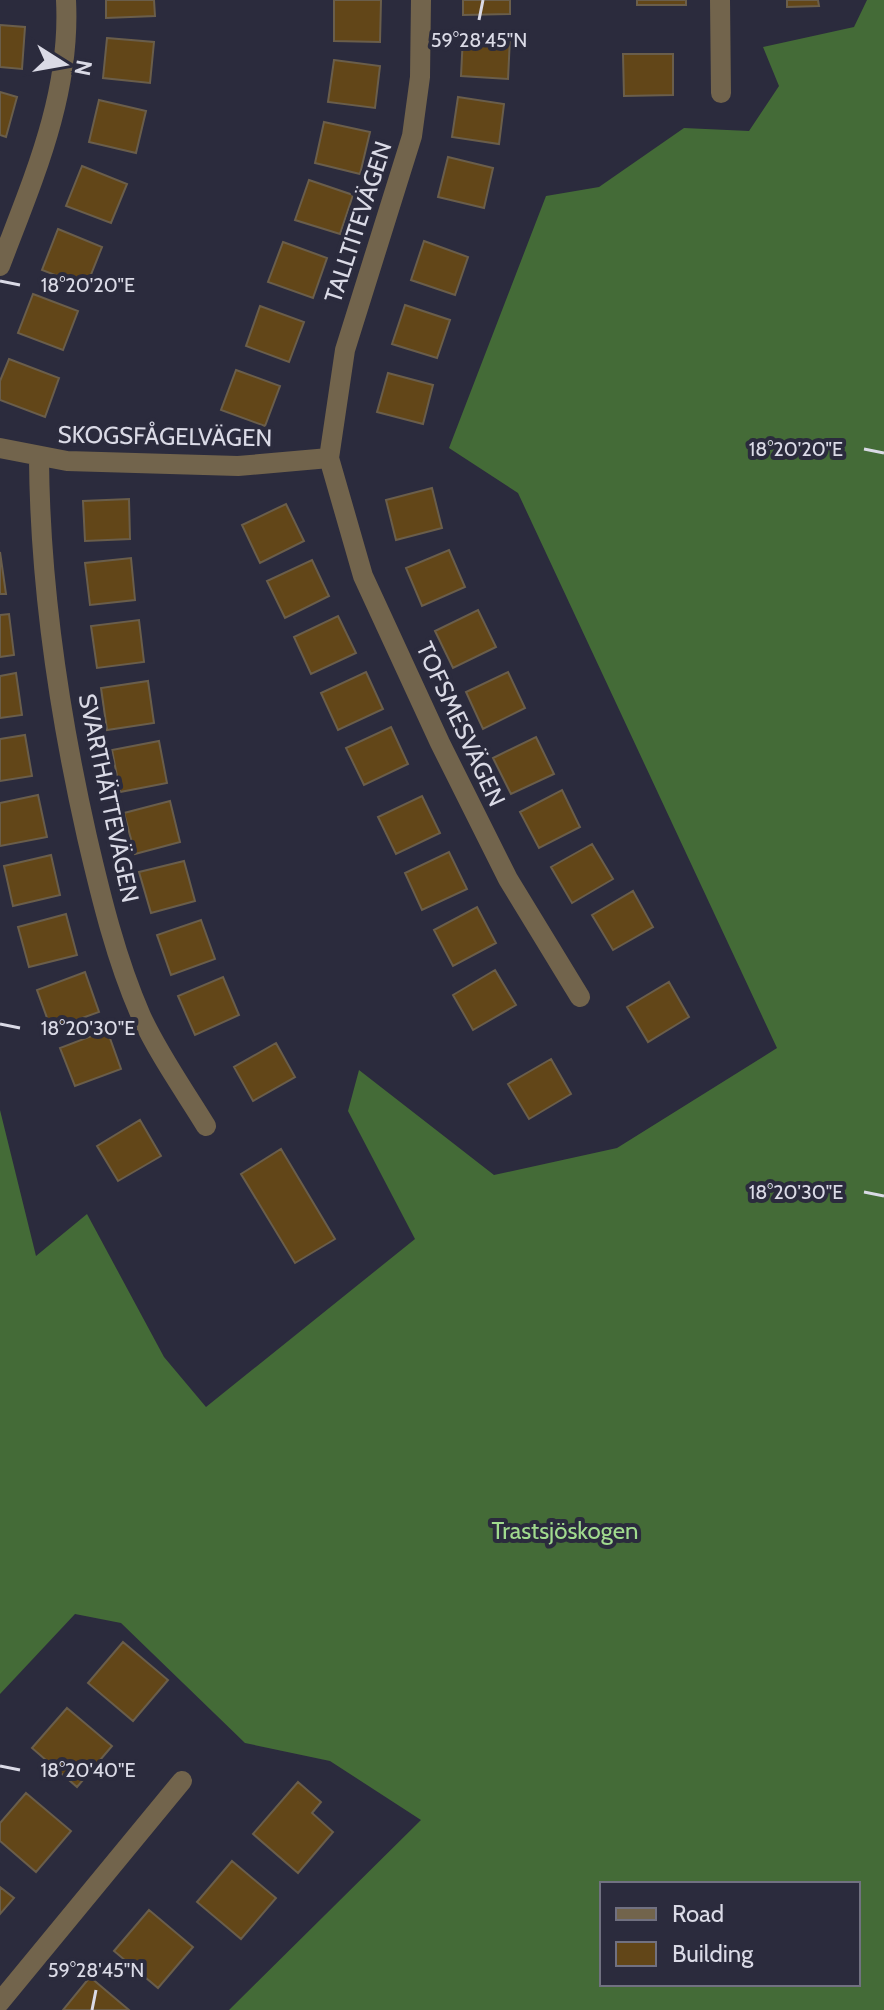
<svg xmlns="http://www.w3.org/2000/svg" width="884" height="2010" viewBox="0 0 884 2010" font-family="Cabin,sans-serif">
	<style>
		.forest { fill: #446b37; fill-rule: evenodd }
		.building { fill: #624618; stroke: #6a5e4b; stroke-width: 2 }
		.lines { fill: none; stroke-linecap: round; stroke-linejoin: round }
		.street { stroke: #72644c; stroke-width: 20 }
		.ticks { fill: none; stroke: #dadae6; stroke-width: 3 }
		.labels { text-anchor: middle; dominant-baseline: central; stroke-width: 8; stroke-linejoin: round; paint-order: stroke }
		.street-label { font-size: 24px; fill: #dadae6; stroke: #2b2b3d }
		.park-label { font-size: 24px; fill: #a1db8e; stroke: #2b2b3d }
		.ticks-label { font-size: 20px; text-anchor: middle; fill: #dadae6; stroke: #2b2b3d; stroke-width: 8; stroke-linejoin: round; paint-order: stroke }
	</style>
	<rect width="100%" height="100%" fill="#2b2b3d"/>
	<!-- forest -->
	<path class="forest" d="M 867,0 L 884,0 L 884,2010 L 229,2010 L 421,1820 L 330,1761 L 245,1743 L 121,1623 L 75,1614 L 0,1694 L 0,1110 L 36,1256 L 87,1214 L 164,1357 L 206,1407 L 415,1239 L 348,1111 L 359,1070 L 494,1175 L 617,1148 L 777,1048 L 518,493 L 449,448 L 546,196 L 599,187 L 684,128 L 749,131 L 779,86 L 763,47 L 854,27 ZM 602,1884 L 858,1884 L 858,1984 L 602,1984 Z"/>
	<!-- building -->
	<path class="building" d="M 106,0 L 154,0 L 155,16 L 106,18 Z
		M 334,0 L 381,0 L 380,42 L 334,41 Z
		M 463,0 L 510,0 L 510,14 L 463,15 Z
		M 637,0 L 686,0 L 686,5 L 637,5 Z
		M 787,0 L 818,0 L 819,6 L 787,7 Z
		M 0,25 L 25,27 L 22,69 L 0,67 Z
		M 463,36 L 510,38 L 508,79 L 461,76 Z
		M 107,38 L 154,42 L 150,83 L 103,78 Z
		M 623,54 L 673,54 L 673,95 L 624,96 Z
		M 334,60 L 380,66 L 375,108 L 328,102 Z
		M 0,92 L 17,97 L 6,137 L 0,135 Z
		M 458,97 L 504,104 L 499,144 L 452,137 Z
		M 99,100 L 146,111 L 136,153 L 89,142 Z
		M 324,122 L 370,132 L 360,174 L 315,163 Z
		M 448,157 L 493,168 L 484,208 L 438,197 Z
		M 82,166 L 127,184 L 111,223 L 66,206 Z
		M 309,180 L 353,195 L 340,234 L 295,220 Z
		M 58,229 L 102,247 L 86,287 L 42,270 Z
		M 424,241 L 468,257 L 455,295 L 411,280 Z
		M 283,242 L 327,258 L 313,298 L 268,282 Z
		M 33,294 L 78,311 L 63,350 L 18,333 Z
		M 405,305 L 450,320 L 437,358 L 392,344 Z
		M 260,306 L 304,322 L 289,362 L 246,346 Z
		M 9,359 L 59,378 L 45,417 L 0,400 L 0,381 Z
		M 236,370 L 280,386 L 265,426 L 221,410 Z
		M 388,373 L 433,385 L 423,424 L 377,412 Z
		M 432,488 L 442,528 L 396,540 L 386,500 Z
		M 129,499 L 130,539 L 85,541 L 83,501 Z
		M 286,504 L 304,541 L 260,563 L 242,525 Z
		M 449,550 L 465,587 L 422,606 L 406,568 Z
		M 0,552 L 6,594 L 0,594 Z
		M 131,558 L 135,600 L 90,605 L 85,563 Z
		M 312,560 L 329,596 L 285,618 L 267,581 Z
		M 478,610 L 496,647 L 453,668 L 435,631 Z
		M 9,614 L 14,655 L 0,657 L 0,615 Z
		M 338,616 L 356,653 L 311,674 L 294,637 Z
		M 139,620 L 144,662 L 97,668 L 91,626 Z
		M 366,672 L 383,709 L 338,730 L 321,693 Z
		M 508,672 L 525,708 L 483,729 L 466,692 Z
		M 16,673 L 22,715 L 0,718 L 0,676 Z
		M 148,681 L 154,723 L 107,730 L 101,688 Z
		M 391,727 L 408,764 L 364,785 L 346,748 Z
		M 25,735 L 32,776 L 0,781 L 0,739 Z
		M 536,737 L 554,774 L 511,794 L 493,758 Z
		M 159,741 L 167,783 L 120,792 L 112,750 Z
		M 562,790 L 580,827 L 539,848 L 520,812 Z
		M 38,795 L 47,837 L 0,846 L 0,803 Z
		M 422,796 L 440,833 L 396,854 L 378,817 Z
		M 170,801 L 180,842 L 135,854 L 124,813 Z
		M 592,844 L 613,879 L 572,903 L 551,867 Z
		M 449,852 L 467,889 L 422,910 L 405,873 Z
		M 51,855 L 60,895 L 13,906 L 4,866 Z
		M 184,861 L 195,901 L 151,913 L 139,872 Z
		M 633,891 L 653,927 L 613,950 L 592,915 Z
		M 477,907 L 496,943 L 453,966 L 434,930 Z
		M 66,914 L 77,955 L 29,967 L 18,927 Z
		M 201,920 L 215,959 L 171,975 L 157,935 Z
		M 495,970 L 516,1005 L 473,1030 L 453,995 Z
		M 85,972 L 99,1012 L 51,1029 L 37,990 Z
		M 223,977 L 239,1015 L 195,1035 L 178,996 Z
		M 669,982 L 689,1017 L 648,1042 L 627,1007 Z
		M 107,1030 L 121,1069 L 75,1086 L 60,1048 Z
		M 276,1043 L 295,1077 L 253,1101 L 234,1067 Z
		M 551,1059 L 571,1094 L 529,1119 L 508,1084 Z
		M 140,1120 L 161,1156 L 118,1181 L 97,1146 Z
		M 281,1149 L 335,1239 L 295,1263 L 241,1174 Z
		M 123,1642 L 168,1680 L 133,1721 L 88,1683 Z
		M 67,1708 L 112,1746 L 77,1787 L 32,1748 Z
		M 298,1782 L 321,1802 L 312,1813 L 333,1832 L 298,1873 L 253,1834 Z
		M 26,1793 L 71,1831 L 36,1872 L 0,1841 L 0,1823 Z
		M 232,1861 L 276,1898 L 241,1939 L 197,1902 Z
		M 0,1887 L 14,1898 L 0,1914 Z
		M 149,1910 L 193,1947 L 158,1988 L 114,1951 Z
		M 90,1977 L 129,2010 L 63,2010 Z"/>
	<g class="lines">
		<!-- street -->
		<path class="street" d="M 421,0 L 420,77 L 412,136 L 345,350 L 329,458 L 363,576 L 440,743 L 508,879 L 580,997
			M 720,0 L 721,93
			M 0,266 C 33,179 71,95 66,0
			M 0,448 L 67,461 L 238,466 L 329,458
			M 39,459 C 40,586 59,713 87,837 C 101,897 116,959 141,1016 C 159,1055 184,1090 206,1126
			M 0,2002 L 182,1781"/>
	</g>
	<!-- ticks -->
	<path class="ticks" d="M 479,20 L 483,0M 0,281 L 20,285M 864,449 L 884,453M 0,1024 L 20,1028M 864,1192 L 884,1196M 0,1766 L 20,1770M 92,2010 L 96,1990"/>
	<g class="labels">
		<!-- street labels -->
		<g class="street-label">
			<text transform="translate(358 222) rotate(-72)">TALLTITEVÄGEN</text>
			<text transform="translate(165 436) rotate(1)">SKOGSFÅGELVÄGEN</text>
			<text transform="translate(461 724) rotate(65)">TOFSMESVÄGEN</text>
			<text transform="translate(109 798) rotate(78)">SVARTHÄTTEVÄGEN</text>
		</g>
		<!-- park labels -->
		<g class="park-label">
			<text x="565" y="1530">Trastsjöskogen</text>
		</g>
	</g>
	<g class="ticks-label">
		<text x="479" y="47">59°28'45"N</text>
		<text x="88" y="292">18°20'20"E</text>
		<text x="796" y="456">18°20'20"E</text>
		<text x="88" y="1035">18°20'30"E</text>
		<text x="796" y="1199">18°20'30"E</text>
		<text x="88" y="1777">18°20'40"E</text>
		<text x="96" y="1977">59°28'45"N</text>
	</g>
	<!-- legend -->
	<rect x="600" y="1882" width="260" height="104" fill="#2b2b3d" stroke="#717181" stroke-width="2"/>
	<rect x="616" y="1908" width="40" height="12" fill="#72644c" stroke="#717181" stroke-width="2"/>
	<text x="672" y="1922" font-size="24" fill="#dadae6">Road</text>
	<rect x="616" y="1942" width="40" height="24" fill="#624618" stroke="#717181" stroke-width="2"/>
	<text x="672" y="1962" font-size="24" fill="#dadae6">Building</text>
	<!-- north arrow -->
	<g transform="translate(64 64) rotate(101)" stroke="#2b2b3d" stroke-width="6" paint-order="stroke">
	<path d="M0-6L14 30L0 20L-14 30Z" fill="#dadae6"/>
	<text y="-12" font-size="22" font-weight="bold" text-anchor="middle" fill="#dadae6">N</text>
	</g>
</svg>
